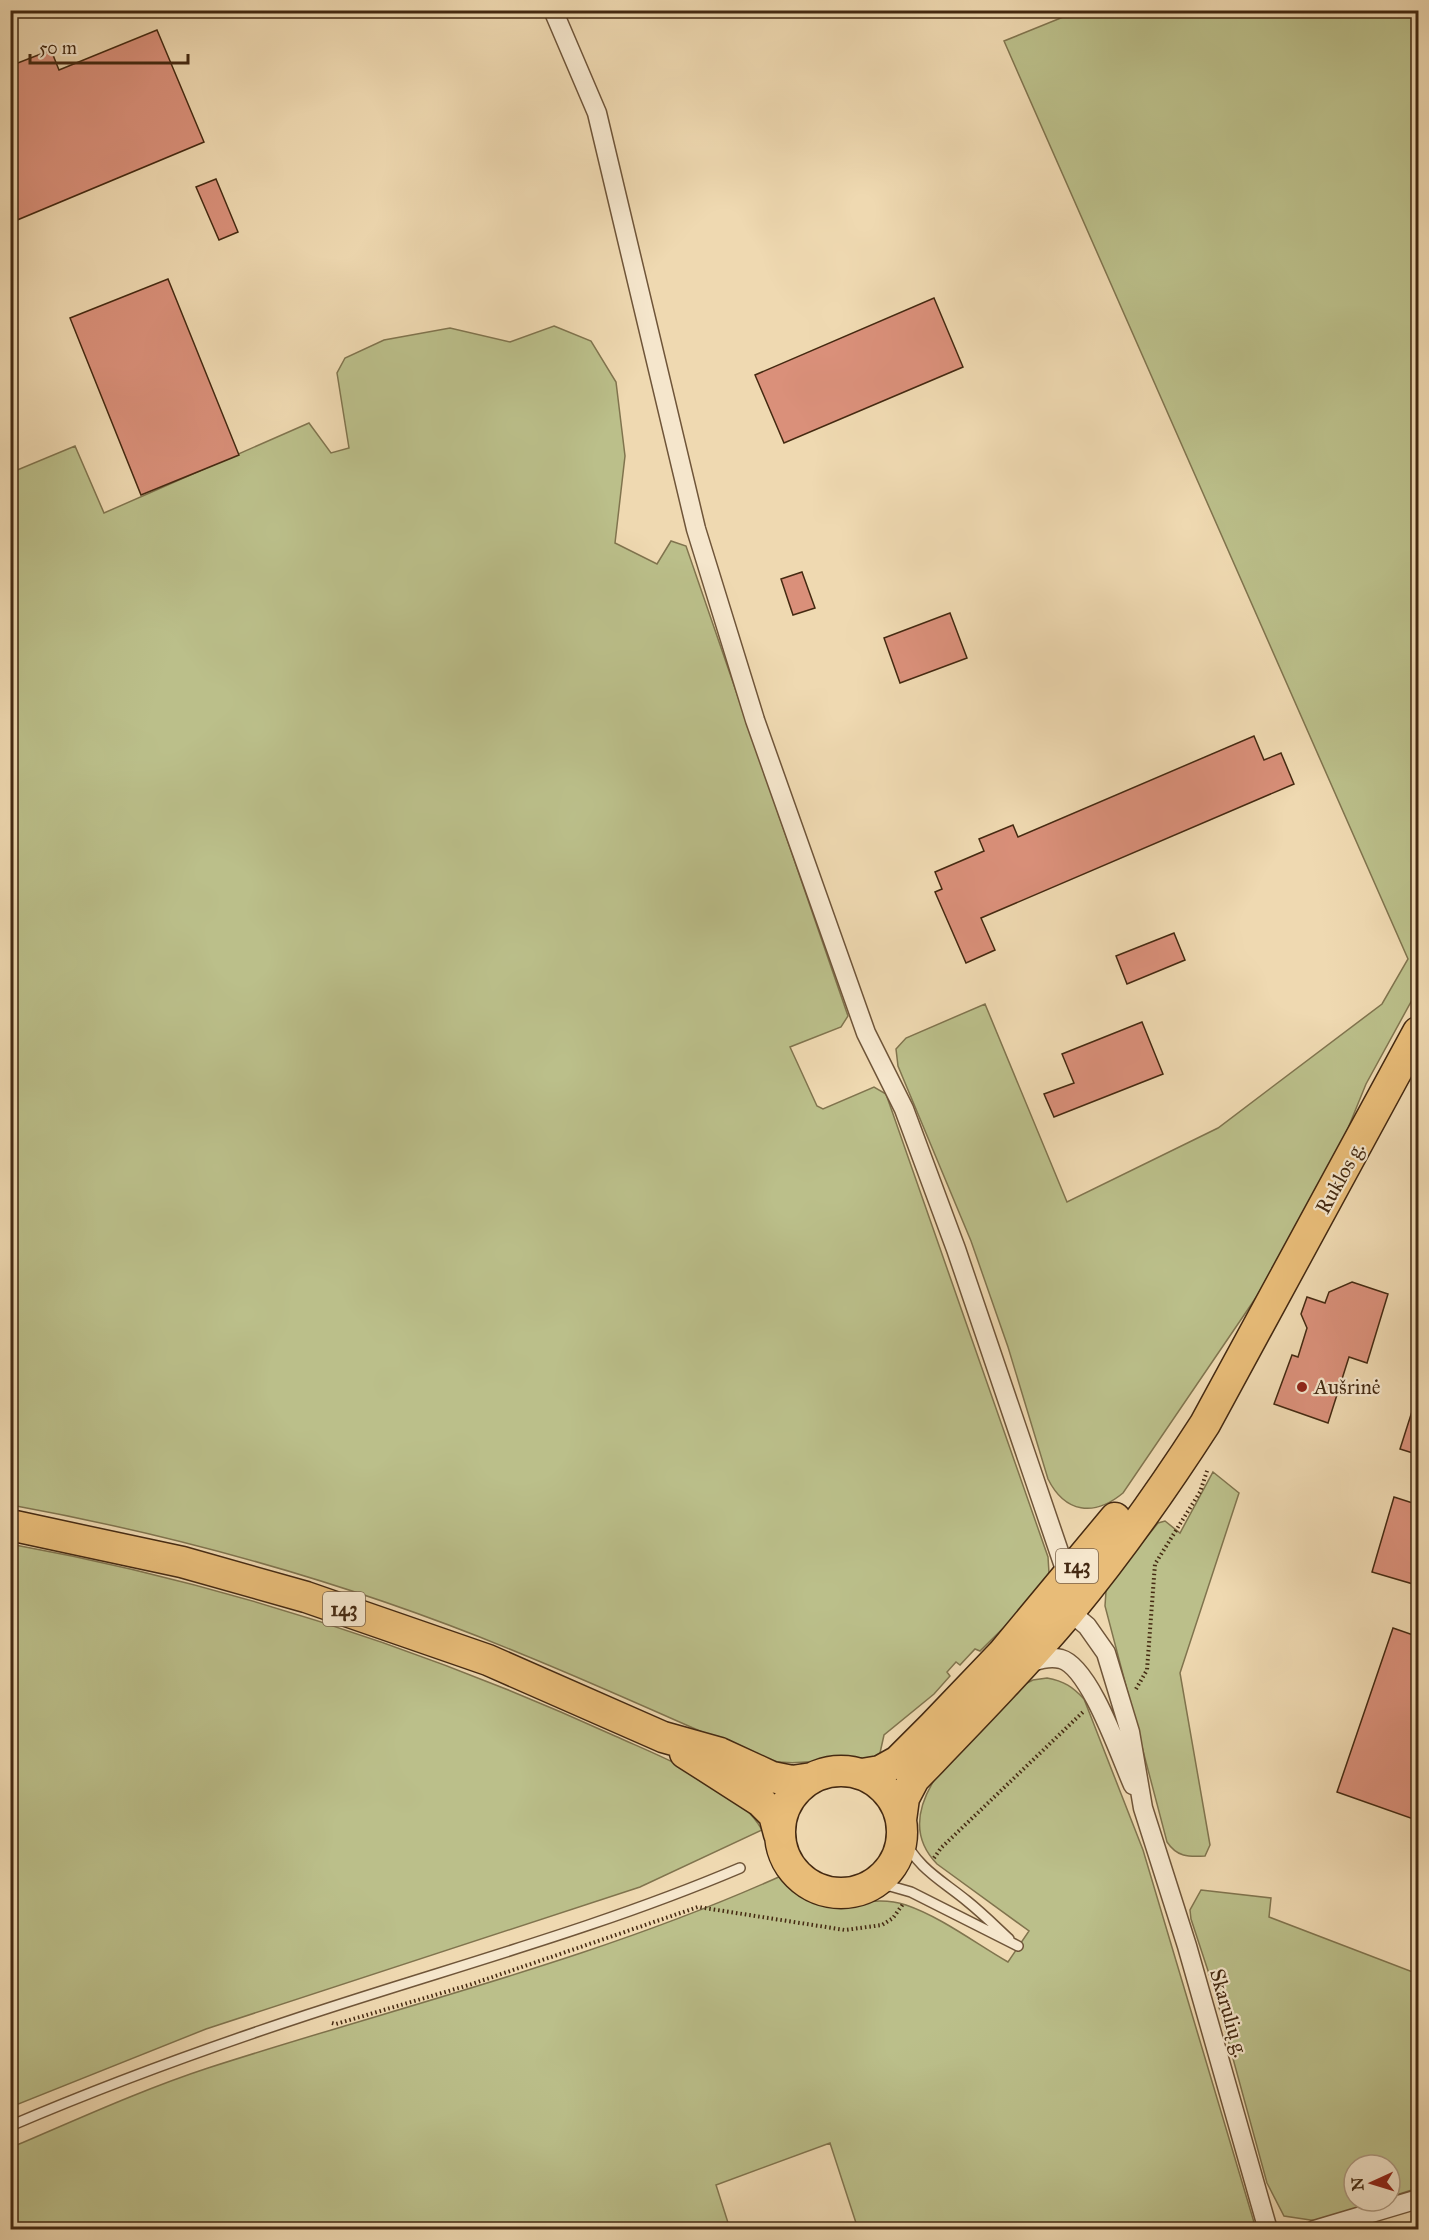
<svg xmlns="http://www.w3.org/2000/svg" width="1429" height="2240" viewBox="0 0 1429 2240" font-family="'IM FELL Great Primer',serif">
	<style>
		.green { fill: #bbbf8a; stroke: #80744e; stroke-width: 1.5 }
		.building { fill: #da907a; stroke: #442911; stroke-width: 1.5 }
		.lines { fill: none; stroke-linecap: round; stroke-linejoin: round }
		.service-casing { stroke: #6f5539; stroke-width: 12 }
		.minor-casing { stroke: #6f5539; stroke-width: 21 }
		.primary-casing { stroke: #442911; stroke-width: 33 }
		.path { stroke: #442911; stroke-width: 4; stroke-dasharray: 1.5 3; stroke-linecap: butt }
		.service { stroke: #f5e6cc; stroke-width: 9 }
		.minor { stroke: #f5e6cc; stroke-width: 18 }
		.primary { stroke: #e8bc78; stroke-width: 30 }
		.poi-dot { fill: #8f2418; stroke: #f5e6cc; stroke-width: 2 }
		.labels { text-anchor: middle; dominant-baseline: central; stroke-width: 4.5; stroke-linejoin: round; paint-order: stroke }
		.shield { fill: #f5e6cc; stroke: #796249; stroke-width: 1.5 }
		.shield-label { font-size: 20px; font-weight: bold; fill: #442911 }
		.street-label { font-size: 21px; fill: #442911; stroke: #f5e6cc }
		.poi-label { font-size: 21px; fill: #442911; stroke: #f5e6cc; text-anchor: start }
	</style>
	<rect width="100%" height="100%" fill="#efd9b1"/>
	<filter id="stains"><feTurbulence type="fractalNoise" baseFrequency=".00333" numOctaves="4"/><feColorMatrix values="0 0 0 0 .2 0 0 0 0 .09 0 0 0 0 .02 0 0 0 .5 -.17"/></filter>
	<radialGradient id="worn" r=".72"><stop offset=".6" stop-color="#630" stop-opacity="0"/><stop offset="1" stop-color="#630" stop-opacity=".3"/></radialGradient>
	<!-- green -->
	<path class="green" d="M 1078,11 L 1418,11 L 1418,989 L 1366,1084 L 1342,1143 L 1257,1296 L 1123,1493 C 1094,1517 1065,1513 1048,1479 L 1008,1347 L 971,1241 L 898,1066 L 896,1049 L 906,1038 L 985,1004 L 1067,1202 L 1218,1128 L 1382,1004 L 1408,959 L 1004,41 Z
		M 554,326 L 591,341 L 616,382 L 625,456 L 615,543 L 657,564 L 671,541 L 686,546 L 848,1016 L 841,1027 L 790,1047 L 817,1106 L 823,1109 L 874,1087 L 886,1094 L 1048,1557 L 1049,1573 L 1044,1588 L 980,1651 L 975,1649 L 960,1665 L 956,1662 L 947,1672 L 950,1676 L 934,1694 L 884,1735 L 880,1753 C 868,1763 848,1757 833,1759 C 808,1762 790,1765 766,1760 C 685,1725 605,1688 524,1655 C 359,1586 186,1537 11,1505 L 10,473 L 75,446 L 104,513 L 309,423 L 331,453 L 349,448 L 337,373 L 345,358 L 384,340 L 450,328 L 510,342 Z
		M 1213,1472 L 1239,1493 L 1180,1673 L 1210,1845 L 1205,1856 C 1188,1857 1177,1857 1167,1842 L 1105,1606 L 1106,1591 L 1112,1580 L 1158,1523 L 1165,1521 L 1180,1533 Z
		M 10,1544 C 220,1582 422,1648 615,1736 C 661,1757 737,1785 762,1830 L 640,1887 L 206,2029 L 11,2107 Z
		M 1047,1678 C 1064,1681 1073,1687 1084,1699 L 1143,1850 L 1256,2229 L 858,2229 L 830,2143 L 716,2185 L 730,2229 L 11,2229 L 10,2148 C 76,2120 141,2090 208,2068 C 400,2006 597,1959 781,1876 C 829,1931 856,1889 906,1905 C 941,1917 975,1943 1008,1962 L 1029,1931 L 937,1864 C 879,1805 980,1728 1019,1687 L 1033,1680 Z
		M 1201,1890 L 1271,1898 L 1269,1917 L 1418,1974 L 1418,2188 L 1390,2197 L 1390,2165 L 1354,2165 L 1354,2201 L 1378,2201 L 1317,2221 L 1284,2216 L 1267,2183 L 1214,1989 L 1191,1919 L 1190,1910 Z"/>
	<!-- building -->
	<path class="building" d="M 157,30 L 204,142 L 10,223 L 10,66 L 51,50 L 59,70 Z
		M 216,179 L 238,232 L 219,240 L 196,187 Z
		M 168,279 L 239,455 L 141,495 L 70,318 Z
		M 934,298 L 963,367 L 784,443 L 755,375 Z
		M 802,572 L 815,608 L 793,615 L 781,579 Z
		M 950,613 L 967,658 L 900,683 L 884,638 Z
		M 1254,736 L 1264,760 L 1281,753 L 1294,784 L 981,918 L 995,950 L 966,963 L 935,892 L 942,889 L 935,872 L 984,851 L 979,839 L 1013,825 L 1018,837 Z
		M 1174,933 L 1185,960 L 1127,984 L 1116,956 Z
		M 1142,1022 L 1163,1074 L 1054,1117 L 1044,1094 L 1074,1083 L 1062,1054 Z
		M 1352,1282 L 1388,1294 L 1367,1363 L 1349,1357 L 1328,1423 L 1274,1404 L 1292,1355 L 1298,1357 L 1307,1328 L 1301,1314 L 1307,1297 L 1325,1303 L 1329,1292 Z
		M 1415,1402 L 1419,1402 L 1419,1455 L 1400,1449 Z
		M 1394,1497 L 1419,1505 L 1419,1565 L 1413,1584 L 1372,1572 Z
		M 1393,1628 L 1419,1637 L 1419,1821 L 1337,1792 Z"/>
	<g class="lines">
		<defs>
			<path id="service" d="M 902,1836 C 918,1869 940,1879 967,1901 C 982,1913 995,1926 1009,1939
				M 867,1888 L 890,1886 L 911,1892 L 1018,1946
				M 10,2126 C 108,2084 207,2048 307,2015 C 452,1967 599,1928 740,1868"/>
			<path id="minor" d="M 553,10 L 597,113 L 696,529 L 755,720 L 866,1033 L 904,1109 L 956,1249 L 1068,1578
				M 1060,1611 L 1069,1611 L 1087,1626 L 1106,1653 L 1130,1732 L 1143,1808 L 1187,1946 L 1268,2230
				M 1025,1664 C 1037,1660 1049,1656 1061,1659 C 1090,1667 1120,1756 1133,1785
				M 1314,2230 L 1418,2199"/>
			<path id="primary" d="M 10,1525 L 182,1562 L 306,1597 L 488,1660 L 663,1737 L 720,1753 L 772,1777 L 792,1781 L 812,1778
				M 685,1753 L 760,1801 L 774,1815 L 779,1834
				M780 1832a61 61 0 1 1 122 0a61 61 0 1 1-122 0Z
				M 862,1774 L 880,1771 L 898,1761 L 933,1726 L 1002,1654 L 1115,1518
				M 901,1820 L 904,1798 L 914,1779 C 967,1724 1020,1670 1069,1612 C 1118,1553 1163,1489 1205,1424 L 1418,1032"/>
		</defs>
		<!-- service casing -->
		<use href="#service" class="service-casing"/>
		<!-- minor casing -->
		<use href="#minor" class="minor-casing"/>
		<!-- primary casing -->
		<use href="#primary" class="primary-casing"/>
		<!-- path -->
		<path class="path" d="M 1136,1689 L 1147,1670 L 1155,1564 L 1200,1492 L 1208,1468
			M 934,1858 L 941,1848 L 1083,1712
			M 332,2023 L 336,2024 L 469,1985 L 698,1907 L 845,1930 L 882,1925 L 893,1918 L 903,1904"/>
		<!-- service -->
		<use href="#service" class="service"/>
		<!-- minor -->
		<use href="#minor" class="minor"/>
		<!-- primary -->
		<use href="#primary" class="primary"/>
	</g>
	<!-- markers -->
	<circle class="poi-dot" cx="1302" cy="1387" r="6"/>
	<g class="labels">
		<!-- shield labels -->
		<g class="shield">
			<rect x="1056" y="1549" width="42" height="34" rx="4.5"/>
			<rect x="323" y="1592" width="42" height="34" rx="4.5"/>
		</g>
		<g class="shield-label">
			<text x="1077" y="1566">143</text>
			<text x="344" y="1609">143</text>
		</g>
		<!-- street labels -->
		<g class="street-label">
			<text transform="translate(1340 1178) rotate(-61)">Ruklos g.</text>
			<text transform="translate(1229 2013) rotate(74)">Skarulių g.</text>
		</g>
		<!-- poi labels -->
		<g class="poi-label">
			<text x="1314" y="1387">Aušrinė</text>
		</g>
	</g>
	<!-- margin -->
	<rect width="1429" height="2240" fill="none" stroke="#efd9b1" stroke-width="36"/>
	<rect x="12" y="12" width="1405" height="2216" fill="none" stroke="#442911" stroke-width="3"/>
	<rect x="18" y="18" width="1393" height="2204" fill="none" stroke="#442911" stroke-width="1.5"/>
	<!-- north arrow -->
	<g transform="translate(1372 2183) rotate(266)"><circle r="28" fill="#f5e6cc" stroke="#ae9a81" stroke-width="1.5"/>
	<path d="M0-4.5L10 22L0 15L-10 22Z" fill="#8f2418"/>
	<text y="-9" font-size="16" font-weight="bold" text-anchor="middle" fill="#442911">N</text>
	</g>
	<!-- scale -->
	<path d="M30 54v9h158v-9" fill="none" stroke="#442911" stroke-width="3"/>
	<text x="39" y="54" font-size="18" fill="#442911" stroke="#f5e6cc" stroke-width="4.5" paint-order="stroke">50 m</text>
	<rect width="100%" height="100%" filter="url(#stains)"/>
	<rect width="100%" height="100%" fill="url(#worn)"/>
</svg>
